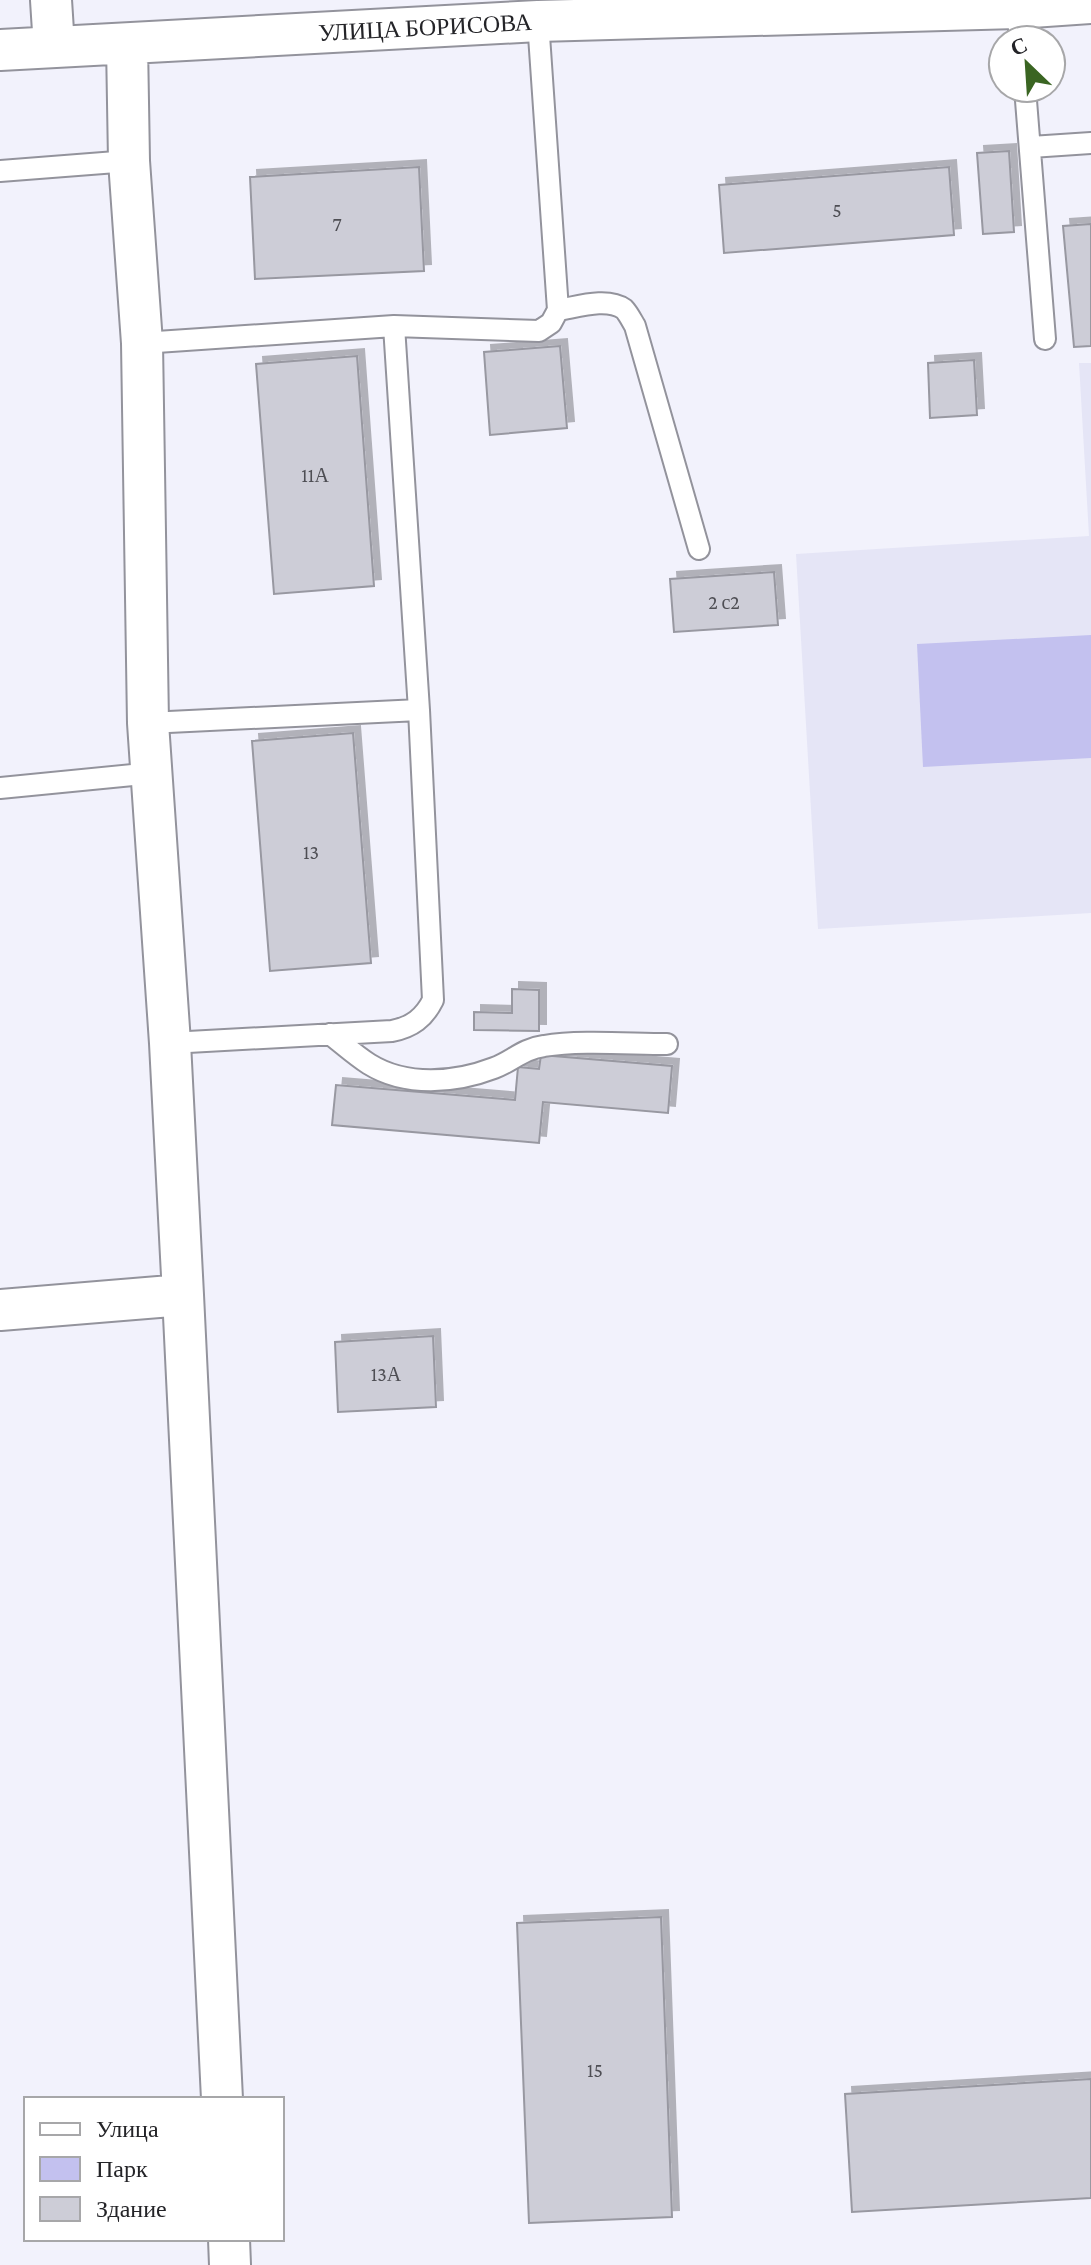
<svg xmlns="http://www.w3.org/2000/svg" width="1091" height="2265" viewBox="0 0 1091 2265" font-family="'Crimson Pro',serif">
	<style>
		.built { fill: #e5e5f6 }
		.green { fill: #c3c1ef }
		.building { fill: #cdcdd7; stroke: #9898a1; stroke-width: 2; filter: url(#shadow) }
		.lines { fill: none; stroke-linecap: round; stroke-linejoin: round }
		.lane-casing { stroke: #93939c; stroke-width: 24 }
		.street-casing { stroke: #93939c; stroke-width: 44 }
		.lane { stroke: #fff; stroke-width: 20 }
		.street { stroke: #fff; stroke-width: 40 }
		.labels { text-anchor: middle; dominant-baseline: central; stroke-width: 8; stroke-linejoin: round; paint-order: stroke }
		.number-label { font-size: 20px; fill: #4e4e54 }
		.street-label { font-size: 24px; fill: #242428; stroke: #fff }
	</style>
	<defs>
		<filter id="shadow"><feDropShadow dx="7" dy="-7" stdDeviation="0" flood-color="#0004"/></filter>
	</defs>
	<rect width="100%" height="100%" fill="#f2f2fc"/>
	<!-- built -->
	<path class="built" d="M 1079,363 L 1091,363 L 1091,913 L 818,929 L 796,554 L 1089,536 Z"/>
	<!-- green -->
	<path class="green" d="M 1091,635 L 1091,758 L 923,767 L 917,644 Z"/>
	<!-- building -->
	<path class="building" d="M 1009,151 L 1014,232 L 983,234 L 977,153 Z
		M 419,167 L 424,271 L 255,279 L 250,177 Z
		M 949,167 L 954,235 L 724,253 L 719,185 Z
		M 1091,224 L 1091,346 L 1074,347 L 1063,226 Z
		M 560,346 L 567,428 L 490,435 L 484,352 Z
		M 357,356 L 374,586 L 274,594 L 256,364 Z
		M 974,360 L 977,415 L 930,418 L 928,363 Z
		M 774,572 L 778,625 L 674,632 L 670,579 Z
		M 353,733 L 371,963 L 270,971 L 252,741 Z
		M 512,989 L 539,990 L 539,1031 L 474,1030 L 474,1012 L 512,1013 Z
		M 541,1055 L 672,1066 L 668,1113 L 543,1102 L 539,1143 L 332,1125 L 336,1085 L 515,1100 L 518,1067 L 539,1069 Z
		M 433,1336 L 436,1407 L 338,1412 L 335,1342 Z
		M 661,1917 L 672,2217 L 529,2223 L 517,1923 Z
		M 1091,2079 L 1091,2198 L 852,2212 L 845,2094 Z"/>
	<g class="lines">
		<defs>
			<path id="lane" d="M 1017,8 L 1020,40
				M 1025,88 L 1045,339
				M 1031,147 L 1091,143
				M 0,171 L 129,161
				M 558,310 C 577,307 607,297 624,309 C 628,313 632,321 635,326 L 699,549
				M 142,343 L 394,326 L 539,331 L 551,323 L 558,310 L 538,21
				M 148,723 L 419,710
				M 0,788 L 153,773
				M 330,1034 C 343,1044 355,1055 369,1064 C 406,1087 455,1083 494,1068 C 513,1061 522,1049 544,1046 C 579,1040 630,1044 667,1044
				M 170,1043 L 392,1031 C 412,1027 424,1018 433,1000 L 419,710 L 394,326"/>
			<path id="street" d="M 51,0 L 54,47
				M 0,50 L 538,21 L 1017,8 L 1091,3
				M 183,1295 L 222,2099
				M 0,1310 L 183,1295 L 170,1043 L 148,723 L 142,343 L 129,161 L 127,44
				M 229,2239 L 230,2265"/>
		</defs>
		<!-- lane casing -->
		<use href="#lane" class="lane-casing"/>
		<!-- street casing -->
		<use href="#street" class="street-casing"/>
		<!-- lane -->
		<use href="#lane" class="lane"/>
		<!-- street -->
		<use href="#street" class="street"/>
	</g>
	<g class="labels">
		<!-- number labels -->
		<g class="number-label">
			<text x="837" y="210">5</text>
			<text x="337" y="224">7</text>
			<text x="315" y="475">11А</text>
			<text x="724" y="602">2 с2</text>
			<text x="311" y="852">13</text>
			<text x="386" y="1374">13А</text>
			<text x="595" y="2070">15</text>
		</g>
		<!-- street labels -->
		<g class="street-label">
			<text transform="translate(425 27) rotate(-3)">УЛИЦА БОРИСОВА</text>
		</g>
	</g>
	<!-- legend -->
	<rect x="24" y="2097" width="260" height="144" fill="#ffffff" stroke="#a7a7a9" stroke-width="2"/>
	<rect x="40" y="2123" width="40" height="12" fill="#ffffff" stroke="#a7a7a9" stroke-width="2"/>
	<text x="96" y="2137" font-size="24" fill="#242428">Улица</text>
	<rect x="40" y="2157" width="40" height="24" fill="#c3c1ef" stroke="#a7a7a9" stroke-width="2"/>
	<text x="96" y="2177" font-size="24" fill="#242428">Парк</text>
	<rect x="40" y="2197" width="40" height="24" fill="#cdcdd7" stroke="#a7a7a9" stroke-width="2"/>
	<text x="96" y="2217" font-size="24" fill="#242428">Здание</text>
	<!-- north arrow -->
	<g transform="translate(1027 64) rotate(335)"><circle r="38" fill="#ffffff" stroke="#a7a7a9" stroke-width="2"/>
	<path d="M0-6L14 30L0 20L-14 30Z" fill="#3a6522"/>
	<text y="-12" font-size="22" font-weight="bold" text-anchor="middle" fill="#242428">С</text>
	</g>
</svg>
